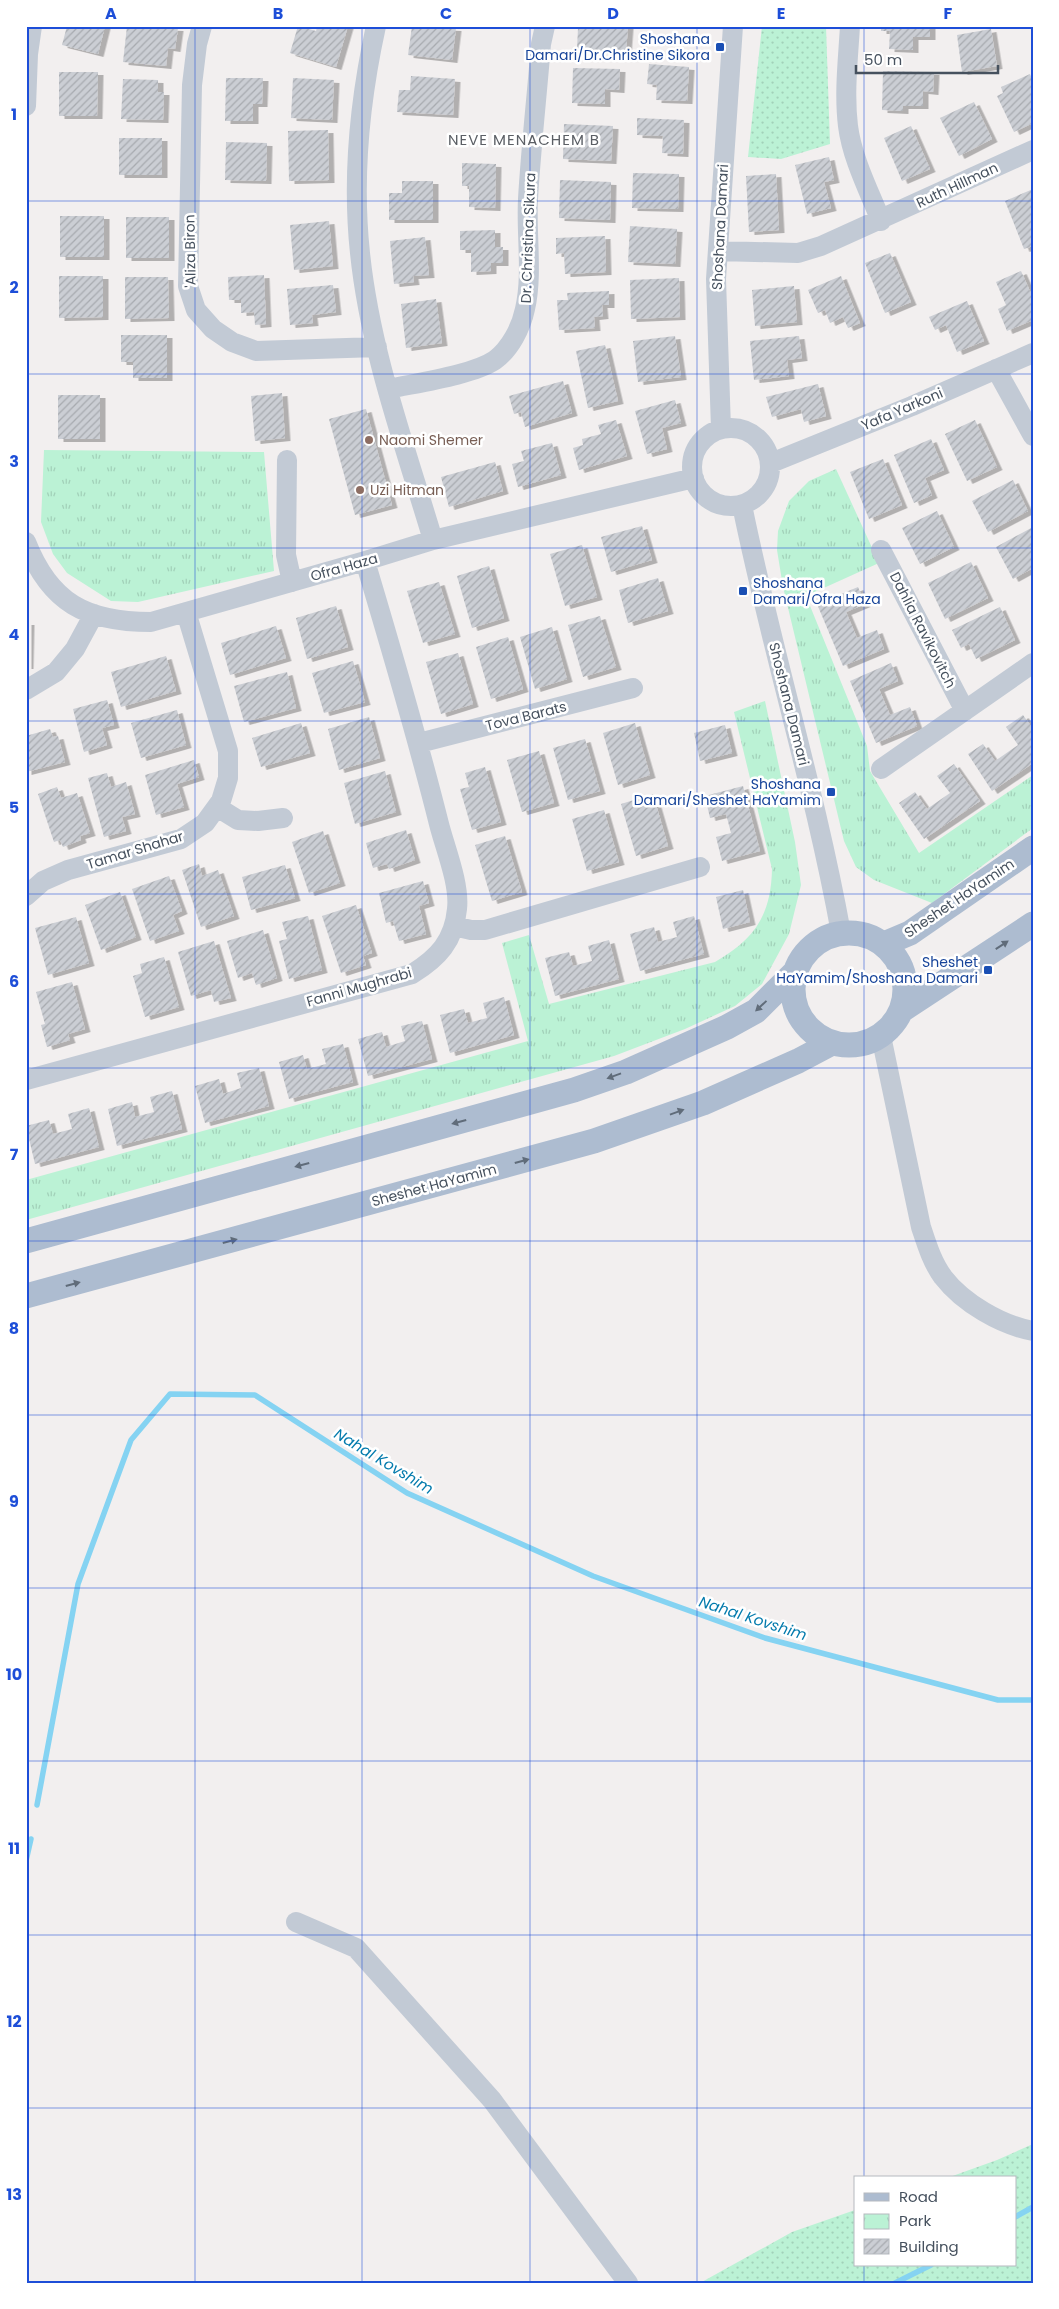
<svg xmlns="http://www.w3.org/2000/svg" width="1059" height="2309" viewBox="0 0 1059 2309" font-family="Poppins,sans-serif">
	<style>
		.grass { fill: url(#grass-dots) }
		.park { fill: url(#park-tufts) }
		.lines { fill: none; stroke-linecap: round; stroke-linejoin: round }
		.stream { stroke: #85d3f2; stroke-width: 5.5 }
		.building { fill: url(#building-hatch); filter: url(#shadow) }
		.minor { stroke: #c2cad5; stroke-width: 20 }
		.major { stroke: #adbcd0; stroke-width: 25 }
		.oneway { fill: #606c7a }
		.grid { fill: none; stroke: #1d4ed8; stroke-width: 1; stroke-opacity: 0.55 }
		.transit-dot { fill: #1a4fb4; stroke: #fff; stroke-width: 2 }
		.education-dot { fill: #8d6e63; stroke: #fff; stroke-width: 2 }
		.labels { text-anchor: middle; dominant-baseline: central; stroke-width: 5; stroke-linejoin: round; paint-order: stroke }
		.transit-label { font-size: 14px; fill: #164399; stroke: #fff; text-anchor: end }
		.street-label { font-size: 14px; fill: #46515e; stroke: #fff }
		.education-label { font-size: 14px; fill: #785e54; stroke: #fff; text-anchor: start }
		.neighbourhood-label { font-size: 15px; letter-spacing: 1px; fill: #5b5f65; stroke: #fff }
		.water-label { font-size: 15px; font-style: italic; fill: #047bad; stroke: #fff }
		.neatline { fill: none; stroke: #1d4ed8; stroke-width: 2 }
		.grid-label { font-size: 16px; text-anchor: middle; font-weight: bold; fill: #1d4ed8 }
	</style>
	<defs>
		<pattern id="grass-dots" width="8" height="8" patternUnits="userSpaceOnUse" patternTransform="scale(1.25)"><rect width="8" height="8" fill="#bbf2d5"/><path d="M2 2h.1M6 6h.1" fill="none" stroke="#a2d1b9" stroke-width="1.8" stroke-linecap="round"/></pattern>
		<pattern id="park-tufts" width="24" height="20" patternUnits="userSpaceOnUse" patternTransform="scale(1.25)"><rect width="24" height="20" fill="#bbf2d5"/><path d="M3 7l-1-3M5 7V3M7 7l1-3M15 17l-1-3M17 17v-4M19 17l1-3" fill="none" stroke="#a2d1b9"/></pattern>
		<pattern id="building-hatch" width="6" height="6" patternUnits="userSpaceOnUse" patternTransform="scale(1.25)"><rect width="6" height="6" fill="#cbced4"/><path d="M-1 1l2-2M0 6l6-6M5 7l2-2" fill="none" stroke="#a7aaaf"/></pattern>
		<filter id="shadow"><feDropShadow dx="5.5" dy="3" stdDeviation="0" flood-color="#0004"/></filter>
	</defs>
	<rect width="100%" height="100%" fill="#f2efef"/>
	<!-- grass -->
	<path class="grass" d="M 762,26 L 826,26 L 830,144 L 781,159 L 748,157 Z
		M 1033,2144 L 1033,2283 L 700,2283 L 792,2232 L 855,2210 L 855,2265 L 1015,2265 L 1015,2178 L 947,2178 L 997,2160 Z"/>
	<!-- park -->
	<path class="park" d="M 44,450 L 264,452 L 274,571 L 138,602 L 111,601 L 67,573 L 53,554 L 41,522 Z
		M 836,469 L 879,563 L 806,596 L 867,746 L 870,771 L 919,853 L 1033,775 L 1033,828 L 932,903 L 874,880 L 856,867 L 844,841 L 783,587 L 777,550 L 778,531 L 789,501 L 809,481 Z
		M 765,701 L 795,842 L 801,885 L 789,934 L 762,984 L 735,1006 L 685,1029 L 614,1056 L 26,1220 L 26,1180 L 528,1041 L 502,943 L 529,935 L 549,1004 L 715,962 C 755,939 771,915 772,869 L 734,712 Z"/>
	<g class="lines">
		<!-- stream -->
		<path class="stream" d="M 37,1805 L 78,1584 L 131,1440 L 170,1394 L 255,1395 L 407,1493 L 593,1576 L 765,1638 L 998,1700 L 1033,1700
			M 26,1861 L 31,1839
			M 1015,2217 L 1033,2207
			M 895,2283 L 931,2265"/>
	</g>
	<!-- building -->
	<path class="building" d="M 67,26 L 105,26 L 98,54 L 62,45 Z
		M 127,26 L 178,28 L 175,49 L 168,48 L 166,66 L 123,62 Z
		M 298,26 L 316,31 L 318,26 L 348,26 L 336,67 L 290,53 Z
		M 412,26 L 456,28 L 452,60 L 408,55 Z
		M 588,26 L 628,26 L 626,52 L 577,49 L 578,28 L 587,29 Z
		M 881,26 L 930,26 L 930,37 L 913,37 L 913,50 L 889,49 L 890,31 L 881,31 Z
		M 991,29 L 997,66 L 962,72 L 957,35 Z
		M 649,64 L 689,67 L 687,101 L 656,100 L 657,85 L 647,84 Z
		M 573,68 L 620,69 L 619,90 L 605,89 L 605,104 L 572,103 Z
		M 883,71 L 934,72 L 933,92 L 923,91 L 923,106 L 903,106 L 903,111 L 882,110 Z
		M 59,72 L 98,72 L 97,116 L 59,116 Z
		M 1030,74 L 1033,81 L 1033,123 L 1014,132 L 997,96 L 1003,93 L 1001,87 Z
		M 411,76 L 455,79 L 453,115 L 397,112 L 399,90 L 410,90 Z
		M 226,78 L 263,78 L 262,104 L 253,104 L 253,121 L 225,121 Z
		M 293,78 L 334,80 L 332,120 L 291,118 Z
		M 123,79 L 158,80 L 158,92 L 164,92 L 163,120 L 121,119 Z
		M 974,102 L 992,139 L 959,156 L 940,118 Z
		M 637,118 L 684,120 L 683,154 L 662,153 L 663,136 L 637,135 Z
		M 564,124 L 613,126 L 611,161 L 563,159 Z
		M 911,126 L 930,169 L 902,181 L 884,138 Z
		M 328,130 L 329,180 L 289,181 L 288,131 Z
		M 119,138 L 162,138 L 162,175 L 119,175 Z
		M 226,142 L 267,143 L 266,181 L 225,180 Z
		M 829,157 L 834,180 L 824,182 L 831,208 L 807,214 L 795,165 Z
		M 462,163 L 496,164 L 495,208 L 469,207 L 469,186 L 462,186 Z
		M 633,173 L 679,174 L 678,209 L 632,208 Z
		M 776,174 L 779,230 L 749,232 L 746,176 Z
		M 560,180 L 611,182 L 610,220 L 559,218 Z
		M 402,181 L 433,181 L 433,220 L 389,220 L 389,193 L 402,193 Z
		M 1033,189 L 1033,246 L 1024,249 L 1005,201 Z
		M 60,216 L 104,216 L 104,257 L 60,257 Z
		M 126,217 L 169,217 L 169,258 L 126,258 Z
		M 329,221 L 333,266 L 294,270 L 290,225 Z
		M 630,226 L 677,229 L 675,264 L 628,262 Z
		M 495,230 L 495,247 L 503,247 L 503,263 L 491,263 L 491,271 L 471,272 L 471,250 L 460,250 L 460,231 Z
		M 605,236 L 606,272 L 565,274 L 564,253 L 556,254 L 556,238 Z
		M 425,237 L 429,275 L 413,276 L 414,282 L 394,284 L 390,241 Z
		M 890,253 L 911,302 L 885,313 L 865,263 Z
		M 1021,271 L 1033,298 L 1033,320 L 1007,331 L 998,309 L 1006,305 L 996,282 Z
		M 264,275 L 266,324 L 255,325 L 254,312 L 241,313 L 241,300 L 229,300 L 228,277 Z
		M 59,276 L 103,276 L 103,317 L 59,318 Z
		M 841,276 L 860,323 L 848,328 L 843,317 L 830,323 L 825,310 L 818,313 L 808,290 Z
		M 125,277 L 168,277 L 169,318 L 125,319 Z
		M 679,278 L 680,317 L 631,319 L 630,280 Z
		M 333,285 L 336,312 L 312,315 L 313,323 L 290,325 L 287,289 Z
		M 794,286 L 797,322 L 755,326 L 752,290 Z
		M 609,291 L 609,305 L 602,305 L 603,316 L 594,317 L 595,328 L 559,330 L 557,300 L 568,300 L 567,293 Z
		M 436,299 L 442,343 L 406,348 L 401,304 Z
		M 967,301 L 984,341 L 957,352 L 946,325 L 935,330 L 929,317 Z
		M 121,335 L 167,335 L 167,378 L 133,378 L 133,362 L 121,362 Z
		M 675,336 L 681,377 L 638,382 L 633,341 Z
		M 799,336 L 802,358 L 787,360 L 789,376 L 754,380 L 750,341 Z
		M 605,345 L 618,401 L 588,408 L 576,351 Z
		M 563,381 L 572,413 L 525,427 L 521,412 L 514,414 L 509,396 Z
		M 818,384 L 826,416 L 804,422 L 801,409 L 772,417 L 766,397 Z
		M 282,393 L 285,438 L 255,441 L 251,396 Z
		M 58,395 L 100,395 L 100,439 L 58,439 Z
		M 675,400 L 681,423 L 662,428 L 667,449 L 647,454 L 635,411 Z
		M 366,409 L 392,505 L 355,515 L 329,419 Z
		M 616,420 L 627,456 L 579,470 L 573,448 L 583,445 L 582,439 L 601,434 L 598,425 Z
		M 975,420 L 997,467 L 967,481 L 945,434 Z
		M 931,439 L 944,470 L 925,478 L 932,495 L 914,503 L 894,455 Z
		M 552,443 L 561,475 L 518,487 L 512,464 L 524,461 L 521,451 Z
		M 883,459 L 902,505 L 869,519 L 850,472 Z
		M 495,462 L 503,491 L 449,507 L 441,477 Z
		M 1013,480 L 1028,511 L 988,532 L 972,501 Z
		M 937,511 L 954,547 L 920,564 L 902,528 Z
		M 642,526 L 652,560 L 611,572 L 601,537 Z
		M 1033,527 L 1033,568 L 1013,579 L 996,547 Z
		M 582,545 L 597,597 L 565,606 L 550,554 Z
		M 971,562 L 988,598 L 945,619 L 928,583 Z
		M 489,566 L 504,618 L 472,628 L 457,576 Z
		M 658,578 L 668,611 L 628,623 L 619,590 Z
		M 439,582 L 455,634 L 423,643 L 407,591 Z
		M 858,587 L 865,604 L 846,612 L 857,638 L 877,630 L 884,649 L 843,666 L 817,604 Z
		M 336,606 L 348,647 L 307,659 L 296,618 Z
		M 1000,607 L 1015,640 L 976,659 L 969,644 L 961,648 L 952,630 Z
		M 600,616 L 616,667 L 583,677 L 568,625 Z
		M 26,622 L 29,622 L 28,666 L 26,666 Z
		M 276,626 L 286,658 L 230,675 L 221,643 Z
		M 552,627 L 567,679 L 535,689 L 520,637 Z
		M 508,637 L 523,689 L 491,699 L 476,647 Z
		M 458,653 L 473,704 L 441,714 L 426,662 Z
		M 166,656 L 176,691 L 121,707 L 111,672 Z
		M 353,661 L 365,702 L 324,713 L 312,673 Z
		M 891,663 L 898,681 L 879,689 L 890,715 L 910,707 L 917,726 L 876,743 L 850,681 Z
		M 287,672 L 296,708 L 244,722 L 234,686 Z
		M 107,700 L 114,725 L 102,728 L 107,745 L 84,752 L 73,709 Z
		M 177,710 L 186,745 L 141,758 L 131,723 Z
		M 1023,715 L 1033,729 L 1033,763 L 992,791 L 968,754 L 983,744 L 995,761 L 1018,745 L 1006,727 Z
		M 369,717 L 380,758 L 339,770 L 328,729 Z
		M 301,723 L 310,753 L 261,767 L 252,738 Z
		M 635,723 L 650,775 L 618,785 L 603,733 Z
		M 725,725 L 732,753 L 700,761 L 694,733 Z
		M 50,729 L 53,737 L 58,736 L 65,762 L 26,772 L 26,736 Z
		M 585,739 L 600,791 L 568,800 L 553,748 Z
		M 539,751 L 554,803 L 522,812 L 507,760 Z
		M 194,760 L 199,777 L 177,784 L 184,807 L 156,815 L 145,775 Z
		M 954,764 L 980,801 L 924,839 L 899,803 L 915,792 L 927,809 L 950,793 L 937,776 Z
		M 485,767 L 501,822 L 472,830 L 460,789 L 469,787 L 465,773 Z
		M 385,771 L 396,812 L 355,824 L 344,783 Z
		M 107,773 L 111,787 L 126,782 L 135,814 L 122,817 L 126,831 L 104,837 L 88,778 Z
		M 743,786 L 760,851 L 722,861 L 716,837 L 731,833 L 726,814 L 710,818 L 705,796 Z
		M 57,787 L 61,798 L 77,793 L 90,833 L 80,836 L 81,840 L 63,847 L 60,840 L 54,842 L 38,794 Z
		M 653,794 L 668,846 L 636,856 L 621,804 Z
		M 604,810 L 619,862 L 587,871 L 572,819 Z
		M 406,830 L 415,860 L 389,869 L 387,864 L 373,868 L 366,843 Z
		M 323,831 L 340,883 L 309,893 L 292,842 Z
		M 505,836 L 522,892 L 492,901 L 475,845 Z
		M 199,864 L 202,876 L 218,870 L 234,916 L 201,927 L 182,870 Z
		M 285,865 L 295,898 L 251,910 L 242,877 Z
		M 169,876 L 182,911 L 173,915 L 179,931 L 150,941 L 132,889 Z
		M 423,881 L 429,903 L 419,906 L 426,934 L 399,941 L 393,921 L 386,923 L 379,893 Z
		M 743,890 L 750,922 L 723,929 L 716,897 Z
		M 120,892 L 136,937 L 101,950 L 85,905 Z
		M 356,905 L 372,953 L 363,956 L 366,965 L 341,973 L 322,916 Z
		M 308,916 L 322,970 L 289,979 L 279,941 L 287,939 L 282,922 Z
		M 694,916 L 704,954 L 640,971 L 630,934 L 654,927 L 658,942 L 677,937 L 673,922 Z
		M 76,917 L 89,963 L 48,975 L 35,928 Z
		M 263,930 L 277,978 L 256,985 L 252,973 L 238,978 L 227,941 Z
		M 609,940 L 619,979 L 555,996 L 545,958 L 569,952 L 573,966 L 592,961 L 588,946 Z
		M 214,941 L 231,998 L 214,1002 L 211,990 L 191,996 L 178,952 Z
		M 164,957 L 179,1007 L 145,1017 L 133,976 L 142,973 L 140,964 Z
		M 72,982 L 85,1029 L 68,1034 L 70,1040 L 47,1047 L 41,1025 L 45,1024 L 36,992 Z
		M 504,997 L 514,1035 L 450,1053 L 440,1015 L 464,1009 L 468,1023 L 487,1018 L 483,1003 Z
		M 422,1021 L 432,1059 L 368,1076 L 358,1039 L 382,1032 L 386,1047 L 405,1041 L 401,1026 Z
		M 343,1044 L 353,1082 L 289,1099 L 279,1062 L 303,1055 L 307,1069 L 326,1064 L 322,1049 Z
		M 259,1068 L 269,1106 L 205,1123 L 195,1086 L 219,1079 L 223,1094 L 241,1088 L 237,1073 Z
		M 172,1091 L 182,1129 L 117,1146 L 108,1109 L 132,1102 L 135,1117 L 154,1112 L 150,1097 Z
		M 89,1108 L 99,1147 L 35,1164 L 26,1126 L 49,1120 L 53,1134 L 72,1129 L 68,1114 Z"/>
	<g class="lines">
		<!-- minor -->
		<path class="minor" d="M 202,26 L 197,44 L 192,85 L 188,286 L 196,310 L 213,329 L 232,342 L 256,351 L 377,347
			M 376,26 C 360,99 352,178 360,253 C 370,351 405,446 433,540
			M 850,26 C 848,60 844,93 848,126 C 852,158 869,191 881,221
			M 26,106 L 28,54 L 32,26
			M 718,251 L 798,253 L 821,246 L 1033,150
			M 996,369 L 1033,436
			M 389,389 C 416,383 473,375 495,360 C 510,349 521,328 525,309 C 533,274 526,235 528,199 C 531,147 537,95 541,44 L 545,26
			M692 467a39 39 0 1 1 78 0a39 39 0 1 1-78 0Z
			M 721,429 L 716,279 L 733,26
			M 287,460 L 286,555 L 292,582
			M 771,463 L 912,406 L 1033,353
			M 742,505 C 771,648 815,789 841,933
			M 26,542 C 50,603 86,622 151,622 L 365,561 L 433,540 L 694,478
			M 881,550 L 965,711
			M 26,690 L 56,672 L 75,649 L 94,614
			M 419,743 L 633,688
			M 881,769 L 1033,663
			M 217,807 L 238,820 L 258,821 L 283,818
			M 26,896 L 43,881 L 68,870 L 181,839 L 205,823 L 221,801 L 228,778 L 228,751 L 186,612
			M 454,926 L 471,930 L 485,930 L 700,867
			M 881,1036 L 921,1227 C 927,1245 932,1262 943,1277 C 963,1303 1001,1325 1033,1331
			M 26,1080 L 412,974 C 438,958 454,941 457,909 C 460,884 445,848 439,824 C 417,736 391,648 365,561
			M 296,1922 L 356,1948 L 492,2100 L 628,2283"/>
		<!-- major -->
		<path class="major" d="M793 989a56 56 0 1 1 112 0a56 56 0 1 1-112 0Z
			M 884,944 L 910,933 L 1033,848
			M 902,1010 L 1033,924
			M 26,1241 L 574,1090 L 626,1072 L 727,1027 L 756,1011 L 795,972
			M 26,1296 L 594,1141 L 703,1103 L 798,1061 L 832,1043"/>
	</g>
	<!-- one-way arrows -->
	<defs><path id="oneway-solid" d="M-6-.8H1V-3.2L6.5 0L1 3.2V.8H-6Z" transform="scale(1.25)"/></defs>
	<g class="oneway">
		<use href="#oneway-solid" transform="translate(1002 945) rotate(-33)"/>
		<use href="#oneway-solid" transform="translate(761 1006) rotate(137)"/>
		<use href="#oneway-solid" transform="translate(614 1076) rotate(160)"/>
		<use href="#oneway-solid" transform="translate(677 1112) rotate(-20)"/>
		<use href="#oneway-solid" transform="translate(459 1122) rotate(165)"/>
		<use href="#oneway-solid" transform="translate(522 1161) rotate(-15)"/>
		<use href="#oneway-solid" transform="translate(302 1165) rotate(165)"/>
		<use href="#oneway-solid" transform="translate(230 1241) rotate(-15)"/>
		<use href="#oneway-solid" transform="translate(73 1284) rotate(-15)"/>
	</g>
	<!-- grid -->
	<path class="grid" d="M 195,26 L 195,2283M 362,26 L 362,2283M 530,26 L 530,2283M 697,26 L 697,2283M 864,26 L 864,2178M 26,201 L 1033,201M 26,374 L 1033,374M 26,548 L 1033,548M 26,721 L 1033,721M 26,894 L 1033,894M 26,1068 L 1033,1068M 26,1241 L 1033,1241M 26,1415 L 1033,1415M 26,1588 L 1033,1588M 26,1761 L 1033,1761M 26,1935 L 1033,1935M 26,2108 L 1033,2108M 864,2265 L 864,2283"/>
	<!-- markers -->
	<g class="transit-dot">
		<rect x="715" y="42" width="10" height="10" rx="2.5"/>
		<rect x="738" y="586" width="10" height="10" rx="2.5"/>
		<rect x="826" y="787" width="10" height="10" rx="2.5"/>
		<rect x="983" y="965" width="10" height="10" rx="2.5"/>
	</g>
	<g class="education-dot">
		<circle cx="369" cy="440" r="5"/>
		<circle cx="360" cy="490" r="5"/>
	</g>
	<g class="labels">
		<!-- transit labels -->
		<g class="transit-label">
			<text x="710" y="39">Shoshana<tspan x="710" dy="16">Damari/Dr.Christine Sikora</tspan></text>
			<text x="753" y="583" text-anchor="start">Shoshana<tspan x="753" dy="16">Damari/Ofra Haza</tspan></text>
			<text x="821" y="784">Shoshana<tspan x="821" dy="16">Damari/Sheshet HaYamim</tspan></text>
			<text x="978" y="962">Sheshet<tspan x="978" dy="16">HaYamim/Shoshana Damari</tspan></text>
		</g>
		<!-- street labels -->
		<g class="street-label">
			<text transform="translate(957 185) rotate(-25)">Ruth Hillman</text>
			<text transform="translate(720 227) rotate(-87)">Shoshana Damari</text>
			<text transform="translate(528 238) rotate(-88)">Dr. Christina Sikura</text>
			<text transform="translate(190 251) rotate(-91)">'Aliza Biron</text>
			<text transform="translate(902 409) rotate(-23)">Yafa Yarkoni</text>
			<text transform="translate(344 567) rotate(-16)">Ofra Haza</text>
			<text transform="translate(923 630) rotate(63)">Dahlia Ravikovitch</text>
			<text transform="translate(789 704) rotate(76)">Shoshana Damari</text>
			<text transform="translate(526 716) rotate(-14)">Tova Barats</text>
			<text transform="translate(135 850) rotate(-17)">Tamar Shahar</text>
			<text transform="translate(959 898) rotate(-34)">Sheshet HaYamim</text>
			<text transform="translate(359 987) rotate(-16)">Fanni Mughrabi</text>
			<text transform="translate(434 1185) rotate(-15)">Sheshet HaYamim</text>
		</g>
		<!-- education labels -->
		<g class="education-label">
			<text x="379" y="440">Naomi Shemer</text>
			<text x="370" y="490">Uzi Hitman</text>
		</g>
		<!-- neighbourhood labels -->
		<g class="neighbourhood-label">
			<text x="524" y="139">NEVE MENACHEM B</text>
		</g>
		<!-- water labels -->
		<g class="water-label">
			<text transform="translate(384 1461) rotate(31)">Nahal Kovshim</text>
			<text transform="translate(753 1618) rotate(18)">Nahal Kovshim</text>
		</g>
	</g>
	<!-- border -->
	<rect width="1059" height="2309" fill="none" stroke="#ffffff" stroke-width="55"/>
	<!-- legend -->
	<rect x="854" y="2176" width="162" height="90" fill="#ffffff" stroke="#b5b9bf"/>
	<rect x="864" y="2193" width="25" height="8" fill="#adbcd0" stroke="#b5b9bf"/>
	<text x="899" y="2202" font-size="15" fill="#46515e">Road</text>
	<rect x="864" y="2214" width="25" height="15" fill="url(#park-tufts)" stroke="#b5b9bf"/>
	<text x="899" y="2226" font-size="15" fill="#46515e">Park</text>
	<rect x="864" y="2239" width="25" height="15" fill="url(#building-hatch)" stroke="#b5b9bf"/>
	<text x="899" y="2252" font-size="15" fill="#46515e">Building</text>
	<!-- scale -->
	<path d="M856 65v8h142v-8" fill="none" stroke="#46515e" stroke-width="2.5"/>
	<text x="864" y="65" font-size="15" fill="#46515e" stroke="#ffffff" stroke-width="4" paint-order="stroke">50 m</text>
	<rect x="28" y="28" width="1004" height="2254" class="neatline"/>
	<g class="grid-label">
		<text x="111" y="19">A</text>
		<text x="278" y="19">B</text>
		<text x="446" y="19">C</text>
		<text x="613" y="19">D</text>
		<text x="781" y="19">E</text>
		<text x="948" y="19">F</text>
		<text x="14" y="120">1</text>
		<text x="14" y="293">2</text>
		<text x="14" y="467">3</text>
		<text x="14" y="640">4</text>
		<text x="14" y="813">5</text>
		<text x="14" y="987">6</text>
		<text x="14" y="1160">7</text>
		<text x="14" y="1334">8</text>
		<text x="14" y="1507">9</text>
		<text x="14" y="1680">10</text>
		<text x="14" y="1854">11</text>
		<text x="14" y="2027">12</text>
		<text x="14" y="2200">13</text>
	</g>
</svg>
